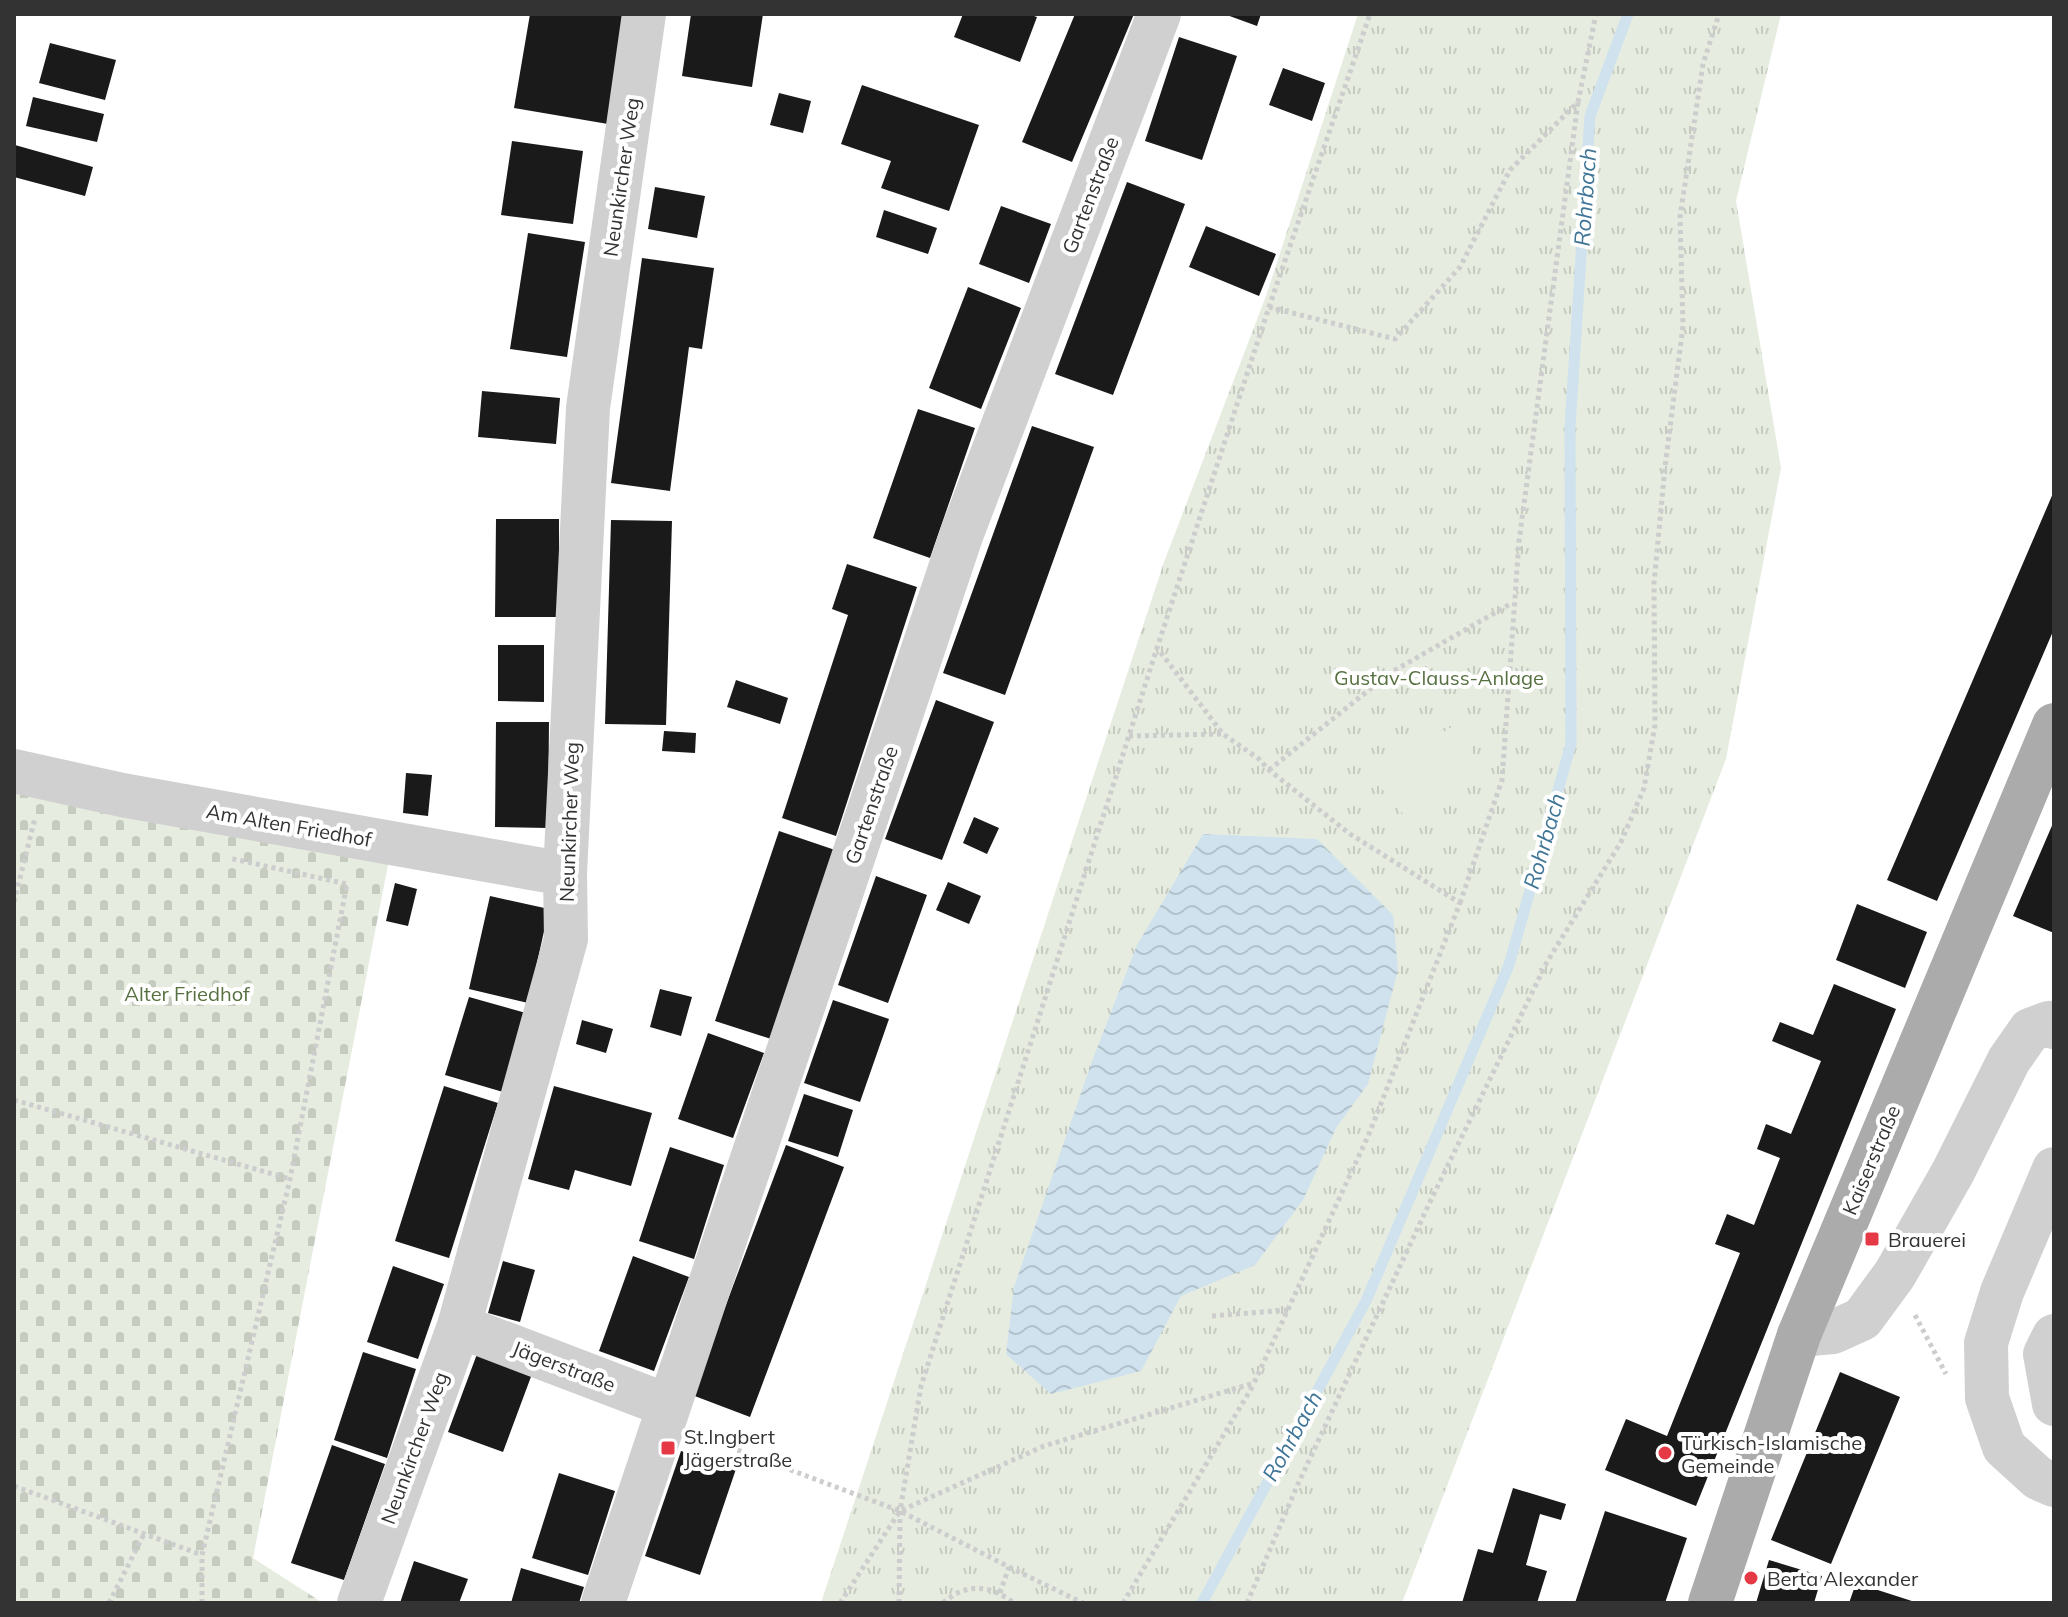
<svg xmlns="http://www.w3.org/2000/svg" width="2068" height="1617" viewBox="0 0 2068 1617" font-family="Mulish,sans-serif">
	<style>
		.grass { fill: url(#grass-tufts) }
		.cemetery { fill: url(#cemetery-stones) }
		.garden { fill: #e6ecdf }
		.water { fill: url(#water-waves) }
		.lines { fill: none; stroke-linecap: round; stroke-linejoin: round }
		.stream { stroke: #cfe2ee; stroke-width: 11 }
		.building { fill: #1a1a1a }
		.path { stroke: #cdcdcd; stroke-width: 5; stroke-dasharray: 4 4; stroke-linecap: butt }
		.minor { stroke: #d0d0d0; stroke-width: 44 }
		.major { stroke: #ababab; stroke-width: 44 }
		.poi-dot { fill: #e63946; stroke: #fff; stroke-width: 3 }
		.labels { text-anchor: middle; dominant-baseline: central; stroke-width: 8; stroke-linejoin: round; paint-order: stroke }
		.street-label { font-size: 20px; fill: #333; stroke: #fff }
		.park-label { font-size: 20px; fill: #56703f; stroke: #fff }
		.poi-label { font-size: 20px; fill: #333; stroke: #fff; text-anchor: start }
		.water-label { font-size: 22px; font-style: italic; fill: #3f7597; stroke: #fff }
	</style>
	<defs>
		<pattern id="grass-tufts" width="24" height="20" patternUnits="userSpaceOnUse" patternTransform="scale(2)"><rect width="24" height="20" fill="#e6ecdf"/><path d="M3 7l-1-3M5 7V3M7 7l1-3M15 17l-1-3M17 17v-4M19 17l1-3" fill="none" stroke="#c6cbc0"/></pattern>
		<pattern id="cemetery-stones" width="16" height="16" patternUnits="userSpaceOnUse" patternTransform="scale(2)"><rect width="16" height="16" fill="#e6ecdf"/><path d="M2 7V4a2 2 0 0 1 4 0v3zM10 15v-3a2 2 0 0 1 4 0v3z" fill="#c6cbc0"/></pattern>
		<pattern id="water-waves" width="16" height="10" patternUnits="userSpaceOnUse" patternTransform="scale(2)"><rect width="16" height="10" fill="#cfe2ee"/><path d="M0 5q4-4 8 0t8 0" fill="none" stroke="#b2c2cd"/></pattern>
	</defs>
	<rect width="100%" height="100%" fill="#fff"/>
	<!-- grass -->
	<path class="grass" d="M 1358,14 L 1781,14 L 1736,201 L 1781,468 L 1726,759 L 1402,1603 L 821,1603 L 1164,562 L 1266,296 Z"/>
	<!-- cemetery -->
	<path class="cemetery" d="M 14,775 L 389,860 L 253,1558 L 323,1603 L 14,1603 Z"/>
	<!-- garden -->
	<path class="garden" d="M 1453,726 C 1456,728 1461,729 1464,732 C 1484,753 1458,805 1435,813 C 1425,816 1414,815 1403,814 L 1382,789 L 1381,786 L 1385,780 L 1383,769 Z"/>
	<!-- water -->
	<path class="water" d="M 1203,834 L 1317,839 L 1393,915 L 1398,970 L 1368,1084 L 1336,1128 L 1303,1200 L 1255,1265 L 1181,1296 L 1141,1371 L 1051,1394 L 1006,1354 L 1014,1287 L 1091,1064 L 1137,945 Z"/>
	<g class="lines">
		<!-- stream -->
		<path class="stream" d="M 1202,1603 L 1366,1301 L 1509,965 L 1571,744 L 1570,427 L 1590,116 L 1628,14"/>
	</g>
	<!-- building -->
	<path class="building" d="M 530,14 L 627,14 L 608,124 L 514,108 Z
		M 691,14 L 763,14 L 752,87 L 682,76 Z
		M 963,14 L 1028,14 L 1037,17 L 1020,62 L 954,37 Z
		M 1075,14 L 1134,14 L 1072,162 L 1022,142 Z
		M 1224,14 L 1261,14 L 1257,26 Z
		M 1179,37 L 1237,56 L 1202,160 L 1145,141 Z
		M 50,43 L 116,60 L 105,100 L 39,83 Z
		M 1283,68 L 1325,83 L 1312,121 L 1269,105 Z
		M 862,85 L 979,125 L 949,211 L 881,188 L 891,161 L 841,144 Z
		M 779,93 L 811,101 L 803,133 L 770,125 Z
		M 33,97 L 104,114 L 97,142 L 26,126 Z
		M 512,141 L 583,151 L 573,224 L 501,215 Z
		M 15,145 L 93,167 L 85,196 L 14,177 Z
		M 1127,182 L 1185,204 L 1113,395 L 1055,374 Z
		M 655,187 L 705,196 L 697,238 L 648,229 Z
		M 1001,206 L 1051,224 L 1029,283 L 979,264 Z
		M 884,210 L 937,228 L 928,254 L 876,237 Z
		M 1206,226 L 1276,254 L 1259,296 L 1189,267 Z
		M 528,233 L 585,242 L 567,357 L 510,349 Z
		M 642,258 L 714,268 L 702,349 L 689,347 L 670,491 L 611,483 Z
		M 968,287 L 1021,308 L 981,409 L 929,388 Z
		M 482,391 L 560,398 L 556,444 L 478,437 Z
		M 918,409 L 975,428 L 930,558 L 873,538 Z
		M 1032,426 L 1094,447 L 1005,695 L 943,673 Z
		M 2054,491 L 2054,629 L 1937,901 L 1887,880 Z
		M 496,519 L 559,519 L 559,617 L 495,617 Z
		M 611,520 L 672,521 L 666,725 L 605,724 Z
		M 847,564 L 917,587 L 836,836 L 782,818 L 848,615 L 832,609 Z
		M 498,645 L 544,645 L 544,702 L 498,701 Z
		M 736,680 L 788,698 L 780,724 L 727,707 Z
		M 936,700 L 994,722 L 942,860 L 885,839 Z
		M 496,722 L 549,722 L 548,828 L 495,827 Z
		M 664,731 L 696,733 L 695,753 L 662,751 Z
		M 406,773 L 432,775 L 428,816 L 403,813 Z
		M 974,817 L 999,828 L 987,854 L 963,843 Z
		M 2054,821 L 2054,933 L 2013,916 Z
		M 779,831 L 835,850 L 771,1039 L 715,1021 Z
		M 876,876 L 927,895 L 888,1003 L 838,985 Z
		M 948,882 L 981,896 L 969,924 L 936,910 Z
		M 395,883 L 417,889 L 408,926 L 386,921 Z
		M 490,896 L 549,909 L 528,1003 L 469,989 Z
		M 1857,904 L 1927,932 L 1905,988 L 1836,960 Z
		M 1834,984 L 1896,1009 L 1696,1506 L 1605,1470 L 1626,1419 L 1667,1436 L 1740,1253 L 1715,1244 L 1727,1214 L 1754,1225 L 1780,1158 L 1757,1149 L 1766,1124 L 1791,1134 L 1821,1061 L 1772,1041 L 1780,1022 L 1813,1035 Z
		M 660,989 L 692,997 L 681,1036 L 650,1027 Z
		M 469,997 L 526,1013 L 503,1092 L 445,1075 Z
		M 833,1000 L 889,1019 L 860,1102 L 804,1083 Z
		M 582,1020 L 613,1029 L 606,1053 L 576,1044 Z
		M 708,1033 L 764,1053 L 733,1138 L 678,1119 Z
		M 444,1086 L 498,1103 L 449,1258 L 395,1241 Z
		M 554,1086 L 652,1113 L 631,1186 L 575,1170 L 569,1190 L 528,1179 Z
		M 804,1094 L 853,1110 L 838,1157 L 788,1141 Z
		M 786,1145 L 844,1167 L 750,1417 L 692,1395 Z
		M 670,1147 L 724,1165 L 694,1259 L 639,1241 Z
		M 633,1256 L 689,1277 L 654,1371 L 599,1351 Z
		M 503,1261 L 535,1270 L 520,1322 L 488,1313 Z
		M 393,1266 L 444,1284 L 418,1359 L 367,1342 Z
		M 363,1352 L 416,1369 L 387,1458 L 334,1440 Z
		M 477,1354 L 532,1374 L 503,1452 L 448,1432 Z
		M 1840,1372 L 1900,1397 L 1831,1564 L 1771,1540 Z
		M 332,1445 L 385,1464 L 344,1580 L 291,1563 Z
		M 681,1451 L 736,1469 L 700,1575 L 645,1556 Z
		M 559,1473 L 615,1491 L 588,1575 L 532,1558 Z
		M 1513,1488 L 1566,1504 L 1561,1520 L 1540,1514 L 1526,1565 L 1547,1571 L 1537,1603 L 1462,1603 L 1478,1549 L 1493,1553 Z
		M 1605,1511 L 1687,1538 L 1665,1603 L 1575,1603 Z
		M 1769,1560 L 1822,1576 L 1814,1603 L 1756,1603 Z
		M 414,1561 L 468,1579 L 459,1603 L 400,1603 Z
		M 521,1568 L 584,1587 L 579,1603 L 511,1603 Z
		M 1856,1583 L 1915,1602 L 1915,1603 L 1849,1603 Z"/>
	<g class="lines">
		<!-- path -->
		<path class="path" d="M 1269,307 L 1395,339 L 1460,267 L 1510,170 L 1578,102 L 1596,14
			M 1129,736 L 1222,734
			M 1269,770 L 1390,673 L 1512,603
			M 14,902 L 35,818
			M 1460,903 L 1502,780 L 1519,541 L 1578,102
			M 14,1100 L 290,1179
			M 1915,1315 L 1946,1374
			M 1212,1316 L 1287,1310
			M 700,1436 L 900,1511 L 1009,1567 L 1083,1603
			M 14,1486 L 202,1555
			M 1000,1593 L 1009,1567
			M 109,1603 L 144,1534
			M 202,1603 L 202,1555 L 290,1179 L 347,884 L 229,858
			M 840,1603 L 900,1511 L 1044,1446 L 1254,1383 L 1369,1134 L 1460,903 L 1350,834 L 1269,770 L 1259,759 L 1223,734 L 1158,649
			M 899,1603 L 900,1511 L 921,1386 L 1157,648 L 1269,307 L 1370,14
			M 943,1603 C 967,1582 990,1585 1014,1603
			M 1123,1603 L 1254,1384
			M 1247,1603 L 1298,1484 L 1429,1204 L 1547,962 L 1621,842 L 1644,788 L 1655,725 L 1654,583 L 1665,467 L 1683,326 L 1680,217 L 1703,64 L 1719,14"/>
		<!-- minor -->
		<path class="minor" d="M 14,771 L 122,795 L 565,874
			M 2054,1169 L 2002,1292 L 1986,1343 L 1987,1398 L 2004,1447 L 2038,1478 L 2054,1485
			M 459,1326 L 669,1406
			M 1799,1335 L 1833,1332 L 1862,1319 L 1895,1274 L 1953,1172 L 2009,1060 L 2030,1030 L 2049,1023 L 2054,1027
			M 2054,1336 L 2045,1354 L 2054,1404
			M 359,1603 L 459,1326 L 566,939 L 565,874 L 588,408 L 644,14
			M 603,1603 L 961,536 L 1159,14"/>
		<!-- major -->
		<path class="major" d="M 1710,1603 L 1799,1335 L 2054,725"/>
	</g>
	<!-- markers -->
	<g class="poi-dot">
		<rect x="1864" y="1231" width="16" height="16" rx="4"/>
		<rect x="660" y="1440" width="16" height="16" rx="4"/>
		<circle cx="1665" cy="1453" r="8"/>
		<circle cx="1751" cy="1578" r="8"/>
	</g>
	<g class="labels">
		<!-- street labels -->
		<g class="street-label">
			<text transform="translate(621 177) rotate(-82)">Neunkircher Weg</text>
			<text transform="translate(1090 195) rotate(-69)">Gartenstraße</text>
			<text transform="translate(871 805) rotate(-71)">Gartenstraße</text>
			<text transform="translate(569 822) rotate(-88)">Neunkircher Weg</text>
			<text transform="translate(289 825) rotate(10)">Am Alten Friedhof</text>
			<text transform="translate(1871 1160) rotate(-67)">Kaiserstraße</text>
			<text transform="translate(564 1366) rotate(21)">Jägerstraße</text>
			<text transform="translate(414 1448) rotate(-70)">Neunkircher Weg</text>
		</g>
		<!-- park labels -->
		<g class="park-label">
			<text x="1439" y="677">Gustav-Clauss-Anlage</text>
			<text x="187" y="993">Alter Friedhof</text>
		</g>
		<!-- poi labels -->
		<g class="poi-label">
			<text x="1888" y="1239">Brauerei</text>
			<text x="684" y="1436">St.Ingbert<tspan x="684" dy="23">Jägerstraße</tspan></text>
			<text x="1681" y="1442">Türkisch-Islamische<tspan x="1681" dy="23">Gemeinde</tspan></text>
			<text x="1767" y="1578">Berta Alexander</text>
		</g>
		<!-- water labels -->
		<g class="water-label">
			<text transform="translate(1585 197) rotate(-86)">Rohrbach</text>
			<text transform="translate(1544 841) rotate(-74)">Rohrbach</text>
			<text transform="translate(1292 1436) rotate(-61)">Rohrbach</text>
		</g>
	</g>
	<!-- border -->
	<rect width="2068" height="1617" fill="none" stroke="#333333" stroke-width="32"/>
</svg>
